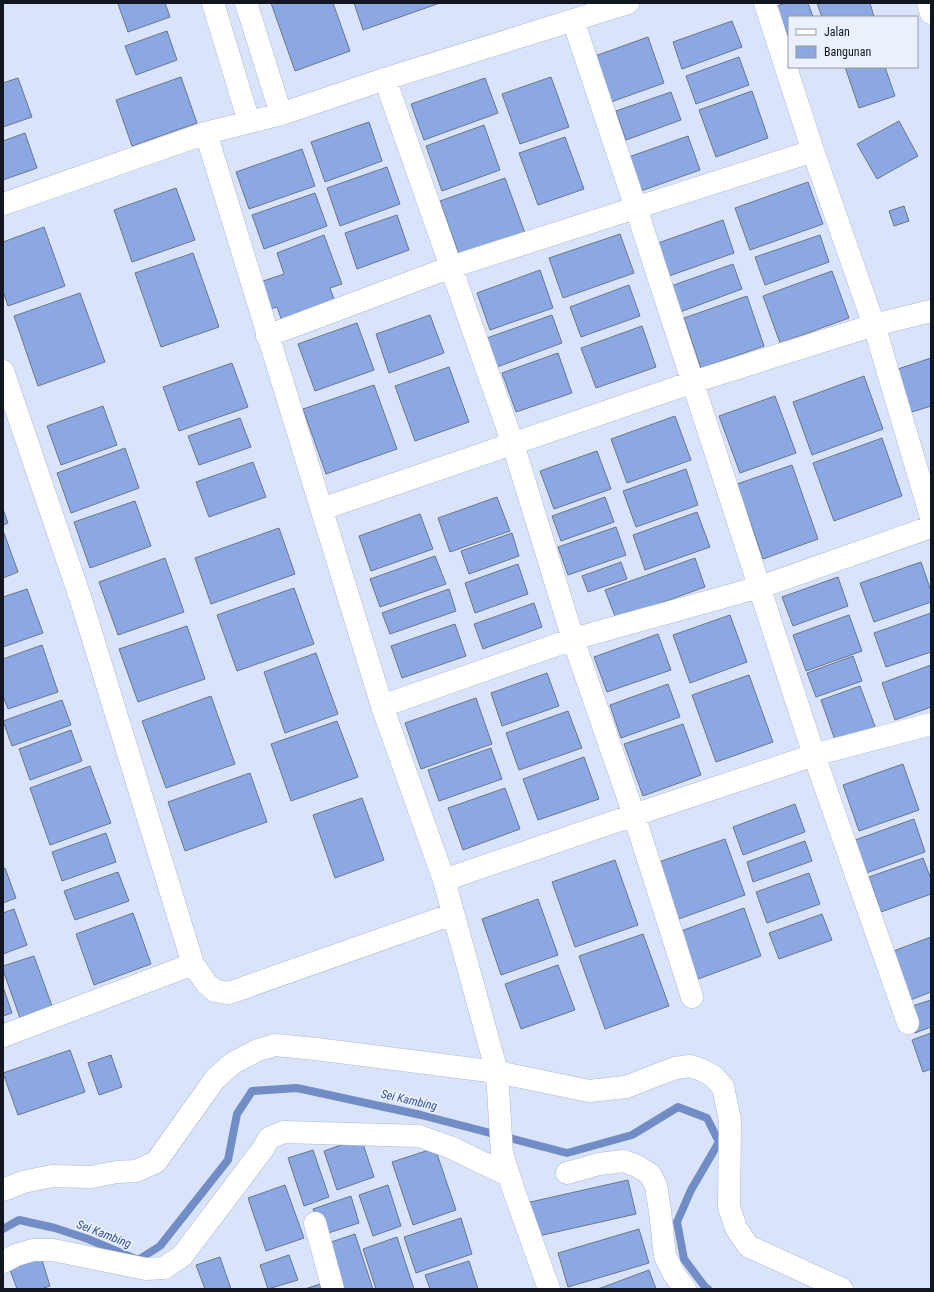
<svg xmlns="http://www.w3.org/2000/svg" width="934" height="1292" viewBox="0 0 934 1292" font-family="'Roboto Condensed',sans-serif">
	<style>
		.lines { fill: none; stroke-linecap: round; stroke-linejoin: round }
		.stream { stroke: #728dc5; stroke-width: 8 }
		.building { fill: #8ca8e2; stroke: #6a768f }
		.minor-casing { stroke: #adbad5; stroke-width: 23 }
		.minor { stroke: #fff; stroke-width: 22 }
		.labels { text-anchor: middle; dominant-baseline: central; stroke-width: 3.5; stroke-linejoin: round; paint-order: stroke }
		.water-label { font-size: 12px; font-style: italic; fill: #345399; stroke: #ebf1fc }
	</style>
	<rect width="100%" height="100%" fill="#d9e4fa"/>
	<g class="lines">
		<!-- stream -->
		<path class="stream" d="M 3,1229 L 19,1220 L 55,1228 L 88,1239 L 138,1260 L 160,1246 L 228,1160 L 237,1114 L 252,1091 L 297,1088 L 421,1115 L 567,1153 L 632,1135 L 678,1107 L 707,1118 L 719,1142 L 691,1190 L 677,1222 L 684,1259 L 705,1287 L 708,1289"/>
	</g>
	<!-- building -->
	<path class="building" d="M 120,3 L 165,3 L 170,17 L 128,32 L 118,4 Z
		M 271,3 L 333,3 L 350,51 L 295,71 Z
		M 354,3 L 440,3 L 363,30 Z
		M 786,3 L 808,3 L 813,17 L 789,17 L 789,39 L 777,6 Z
		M 817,3 L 870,3 L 874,17 L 822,17 Z
		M 732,21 L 742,47 L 682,69 L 673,42 Z
		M 167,31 L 177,60 L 136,75 L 125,46 Z
		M 648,37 L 664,83 L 611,102 L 595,56 Z
		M 739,57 L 749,85 L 696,104 L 686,76 Z
		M 845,67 L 885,67 L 895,96 L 859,108 Z
		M 181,77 L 197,123 L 132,146 L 116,100 Z
		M 551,77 L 569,127 L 520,144 L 502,94 Z
		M 18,78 L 32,117 L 3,127 L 3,83 Z
		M 485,78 L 498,113 L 424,140 L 411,104 Z
		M 752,91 L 768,138 L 716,157 L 699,110 Z
		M 671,92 L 681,120 L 626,140 L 616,111 Z
		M 899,121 L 918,156 L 877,179 L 857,144 Z
		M 369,122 L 382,161 L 325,182 L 311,142 Z
		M 484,125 L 500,170 L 442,191 L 426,146 Z
		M 25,133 L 37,168 L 3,180 L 3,141 Z
		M 688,136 L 700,170 L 638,192 L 626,158 Z
		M 565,137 L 584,189 L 538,205 L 519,153 Z
		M 302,149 L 315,186 L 249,209 L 236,172 Z
		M 387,167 L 400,204 L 340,226 L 327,188 Z
		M 505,178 L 525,233 L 460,257 L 440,201 Z
		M 808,182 L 823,224 L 750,250 L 735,208 Z
		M 176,188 L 195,240 L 132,262 L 114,210 Z
		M 315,193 L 327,226 L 264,249 L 252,215 Z
		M 904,206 L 909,221 L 894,226 L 889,211 Z
		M 397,215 L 409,250 L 357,269 L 345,233 Z
		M 723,220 L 734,253 L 669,276 L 658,243 Z
		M 44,227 L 65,286 L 8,306 L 3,291 L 3,242 Z
		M 620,234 L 634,273 L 563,298 L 549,258 Z
		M 324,235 L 342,284 L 330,288 L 336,305 L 283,324 L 277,307 L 270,309 L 260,282 L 284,274 L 277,253 Z
		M 820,235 L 829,262 L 765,285 L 755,257 Z
		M 193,253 L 219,327 L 161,347 L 135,273 Z
		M 733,264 L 742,289 L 680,312 L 671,286 Z
		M 540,270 L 553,308 L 490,330 L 477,293 Z
		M 832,271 L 849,318 L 780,343 L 763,296 Z
		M 629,285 L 640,316 L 581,337 L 570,307 Z
		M 80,293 L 105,362 L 38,386 L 14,316 Z
		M 747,296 L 764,346 L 701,368 L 684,318 Z
		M 430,315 L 444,353 L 389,373 L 376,334 Z
		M 552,315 L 562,343 L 497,367 L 487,338 Z
		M 357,323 L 374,370 L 315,391 L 298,344 Z
		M 642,326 L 656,367 L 596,388 L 581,348 Z
		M 558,353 L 572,393 L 516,412 L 502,373 Z
		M 931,358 L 931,406 L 909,413 L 895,370 Z
		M 232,363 L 248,407 L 179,431 L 163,387 Z
		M 449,367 L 469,422 L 415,441 L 395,386 Z
		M 864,376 L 883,429 L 812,455 L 793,402 Z
		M 374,385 L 397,449 L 326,474 L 303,409 Z
		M 775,396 L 796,453 L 740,473 L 719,416 Z
		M 103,406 L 117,445 L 61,465 L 47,426 Z
		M 675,416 L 691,460 L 627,483 L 611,439 Z
		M 240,418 L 251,447 L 199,465 L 188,436 Z
		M 882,438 L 902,496 L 834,521 L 813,463 Z
		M 125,448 L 139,488 L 71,513 L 57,473 Z
		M 597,451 L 611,489 L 554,509 L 540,471 Z
		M 253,462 L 266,497 L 209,517 L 196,482 Z
		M 792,465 L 818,539 L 763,559 L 737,484 Z
		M 686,469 L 698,505 L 636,527 L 623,491 Z
		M 497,497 L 510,531 L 450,552 L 438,518 Z
		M 605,497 L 614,522 L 561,541 L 552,516 Z
		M 135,501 L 151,546 L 90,568 L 74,522 Z
		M 3,509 L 8,523 L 3,525 Z
		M 697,512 L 710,547 L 645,570 L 633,535 Z
		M 420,514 L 433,549 L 371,571 L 359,536 Z
		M 616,527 L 626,555 L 568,575 L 558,547 Z
		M 279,528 L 295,574 L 211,604 L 195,558 Z
		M 3,533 L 4,533 L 18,572 L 3,578 Z
		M 512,533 L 519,556 L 469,574 L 461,551 Z
		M 435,556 L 446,584 L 380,607 L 370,579 Z
		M 165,558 L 184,612 L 118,635 L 99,582 Z
		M 695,558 L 705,587 L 616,619 L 605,590 Z
		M 621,562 L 627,579 L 588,592 L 582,576 Z
		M 921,562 L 931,591 L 931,602 L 874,622 L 860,583 Z
		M 518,564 L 528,594 L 475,613 L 465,583 Z
		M 838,577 L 848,606 L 793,626 L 782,597 Z
		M 294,588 L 314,644 L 237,671 L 217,615 Z
		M 27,589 L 43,633 L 3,647 L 3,597 Z
		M 449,589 L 456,611 L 390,634 L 382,613 Z
		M 534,603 L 542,627 L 483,649 L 474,624 Z
		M 931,613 L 931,652 L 886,667 L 874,633 Z
		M 730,615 L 747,662 L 690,683 L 673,635 Z
		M 849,615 L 862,651 L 806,671 L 793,635 Z
		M 455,624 L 466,656 L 402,678 L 391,646 Z
		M 187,626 L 205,679 L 138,702 L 119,649 Z
		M 658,634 L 671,670 L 607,692 L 594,657 Z
		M 42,645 L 58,692 L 8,709 L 3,696 L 3,659 Z
		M 316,653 L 338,714 L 285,733 L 264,672 Z
		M 853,656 L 862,681 L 816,697 L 807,673 Z
		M 931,665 L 931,707 L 895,720 L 882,683 Z
		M 547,673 L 559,706 L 502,726 L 491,693 Z
		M 749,675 L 773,742 L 716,762 L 692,695 Z
		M 668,684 L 680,717 L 621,738 L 610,705 Z
		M 860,686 L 876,729 L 836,743 L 821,700 Z
		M 211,696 L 235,764 L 166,788 L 142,721 Z
		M 476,698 L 492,744 L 421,769 L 405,723 Z
		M 62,700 L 71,725 L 12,746 L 3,721 Z
		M 568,711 L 582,748 L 519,770 L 506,733 Z
		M 337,721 L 358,777 L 291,801 L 271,744 Z
		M 683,724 L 701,775 L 643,796 L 624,744 Z
		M 71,730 L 82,761 L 30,780 L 19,749 Z
		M 491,748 L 502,779 L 439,801 L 428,770 Z
		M 584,757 L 599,799 L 538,820 L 523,779 Z
		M 903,764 L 919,810 L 859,831 L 843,785 Z
		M 90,766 L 111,823 L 50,845 L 30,788 Z
		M 250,773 L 267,822 L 185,851 L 168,802 Z
		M 505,788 L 520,829 L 463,850 L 448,808 Z
		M 362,798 L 384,860 L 335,878 L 313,815 Z
		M 795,804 L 805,832 L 743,855 L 733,827 Z
		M 914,819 L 925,852 L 866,873 L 855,840 Z
		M 106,833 L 116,862 L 62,881 L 52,852 Z
		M 725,839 L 745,895 L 676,920 L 656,863 Z
		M 805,841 L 812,861 L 753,882 L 747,862 Z
		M 923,858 L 931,879 L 931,894 L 881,912 L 869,877 Z
		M 615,860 L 638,925 L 575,947 L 552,882 Z
		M 5,868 L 16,898 L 3,903 L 3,869 Z
		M 118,872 L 129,901 L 75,920 L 64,891 Z
		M 809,873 L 820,904 L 767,923 L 756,892 Z
		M 538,899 L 558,955 L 501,975 L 482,919 Z
		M 744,908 L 761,956 L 698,979 L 681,931 Z
		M 14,909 L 27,945 L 3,954 L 3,913 Z
		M 133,913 L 151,964 L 94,985 L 76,934 Z
		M 822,914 L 832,940 L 779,959 L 769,933 Z
		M 643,934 L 669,1006 L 605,1029 L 579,956 Z
		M 931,937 L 931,992 L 905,1002 L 888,953 Z
		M 34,956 L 52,1006 L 20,1018 L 3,970 L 3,966 Z
		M 558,965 L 575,1010 L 521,1029 L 505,984 Z
		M 3,987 L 12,1013 L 3,1016 Z
		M 931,1000 L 931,1027 L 915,1033 L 906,1008 Z
		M 931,1033 L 931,1069 L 923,1072 L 912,1040 Z
		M 70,1050 L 85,1092 L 18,1115 L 3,1073 Z
		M 111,1055 L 122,1087 L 99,1095 L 88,1063 Z
		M 361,1138 L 374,1177 L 337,1190 L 324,1151 Z
		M 435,1148 L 456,1210 L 413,1225 L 392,1162 Z
		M 313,1150 L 329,1197 L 304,1206 L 288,1158 Z
		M 628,1180 L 636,1214 L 534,1237 L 526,1203 Z
		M 285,1185 L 304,1238 L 266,1251 L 248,1198 Z
		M 388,1185 L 401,1226 L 373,1236 L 359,1195 Z
		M 351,1196 L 359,1223 L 322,1235 L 313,1209 Z
		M 461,1218 L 472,1254 L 416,1273 L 404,1237 Z
		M 639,1229 L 649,1263 L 568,1287 L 558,1253 Z
		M 355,1234 L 373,1289 L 340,1289 L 325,1244 Z
		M 397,1237 L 414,1289 L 376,1289 L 363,1249 Z
		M 289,1255 L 298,1280 L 268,1289 L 260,1265 Z
		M 41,1257 L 50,1286 L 41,1289 L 17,1289 L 9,1267 Z
		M 220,1257 L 231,1289 L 205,1289 L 196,1265 Z
		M 469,1261 L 478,1289 L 430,1289 L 425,1275 Z
		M 649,1270 L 656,1289 L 598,1289 Z
		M 320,1284 L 321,1289 L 305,1289 Z"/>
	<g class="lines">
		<defs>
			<path id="minor" d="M 213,3 L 249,122
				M 246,3 L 281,114
				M 765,3 L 813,151 L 874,325 L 931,517
				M 928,3 L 931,13
				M 573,20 L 636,208 L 814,755 L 908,1023
				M 385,79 L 513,444 L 573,639 L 634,815 L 692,997
				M 3,204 L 206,133
				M 267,336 L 451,267 L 813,151
				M 3,371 L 81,600 L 193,964 L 206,983 L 215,991 L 229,993 L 453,914
				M 322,509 L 693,382 L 874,325 L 931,311
				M 382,706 L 573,639 L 760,587 L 931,527
				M 444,880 L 634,815 L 814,755 L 931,724
				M 3,1036 L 193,964
				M 567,1173 L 599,1164 L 624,1161 L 637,1166 L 650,1174 L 656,1186 L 660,1211 L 665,1256 L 674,1274 L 685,1289
				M 3,1190 L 23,1182 L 52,1176 L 91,1177 L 117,1172 L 136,1171 L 156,1162 L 215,1079 L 233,1063 L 258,1050 L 275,1045 L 316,1049 L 497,1072 L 589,1091 L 626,1087 L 675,1068 L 690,1066 L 702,1070 L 713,1076 L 723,1087 L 730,1120 L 729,1207 L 736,1228 L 748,1246 L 842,1289
				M 315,1223 L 333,1289
				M 3,1262 L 16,1255 L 33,1250 L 53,1250 L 146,1269 L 164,1268 L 182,1256 L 263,1149 L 269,1138 L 284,1132 L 419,1136 L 450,1147 L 508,1175
				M 549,1289 L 514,1191 L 502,1154 L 497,1072 L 444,880 L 382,706 L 206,133 L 281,114 L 385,79 L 628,3"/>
		</defs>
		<!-- minor casing -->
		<use href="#minor" class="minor-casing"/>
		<!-- minor -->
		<use href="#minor" class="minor"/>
	</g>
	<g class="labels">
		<!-- water labels -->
		<g class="water-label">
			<text transform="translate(409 1100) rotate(13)">Sei Kambing</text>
			<text transform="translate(104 1234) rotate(21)">Sei Kambing</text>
		</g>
	</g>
	<!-- border -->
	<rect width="934" height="1292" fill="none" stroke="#121620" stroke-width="8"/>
	<!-- legend -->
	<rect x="788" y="16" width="130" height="52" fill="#ebf1fc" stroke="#9499a4"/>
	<rect x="796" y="29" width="20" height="6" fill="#ffffff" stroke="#9499a4"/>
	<text x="824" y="36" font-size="12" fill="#121620">Jalan</text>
	<rect x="796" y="46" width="20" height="12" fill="#8ca8e2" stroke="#9499a4"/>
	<text x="824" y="56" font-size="12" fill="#121620">Bangunan</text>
</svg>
